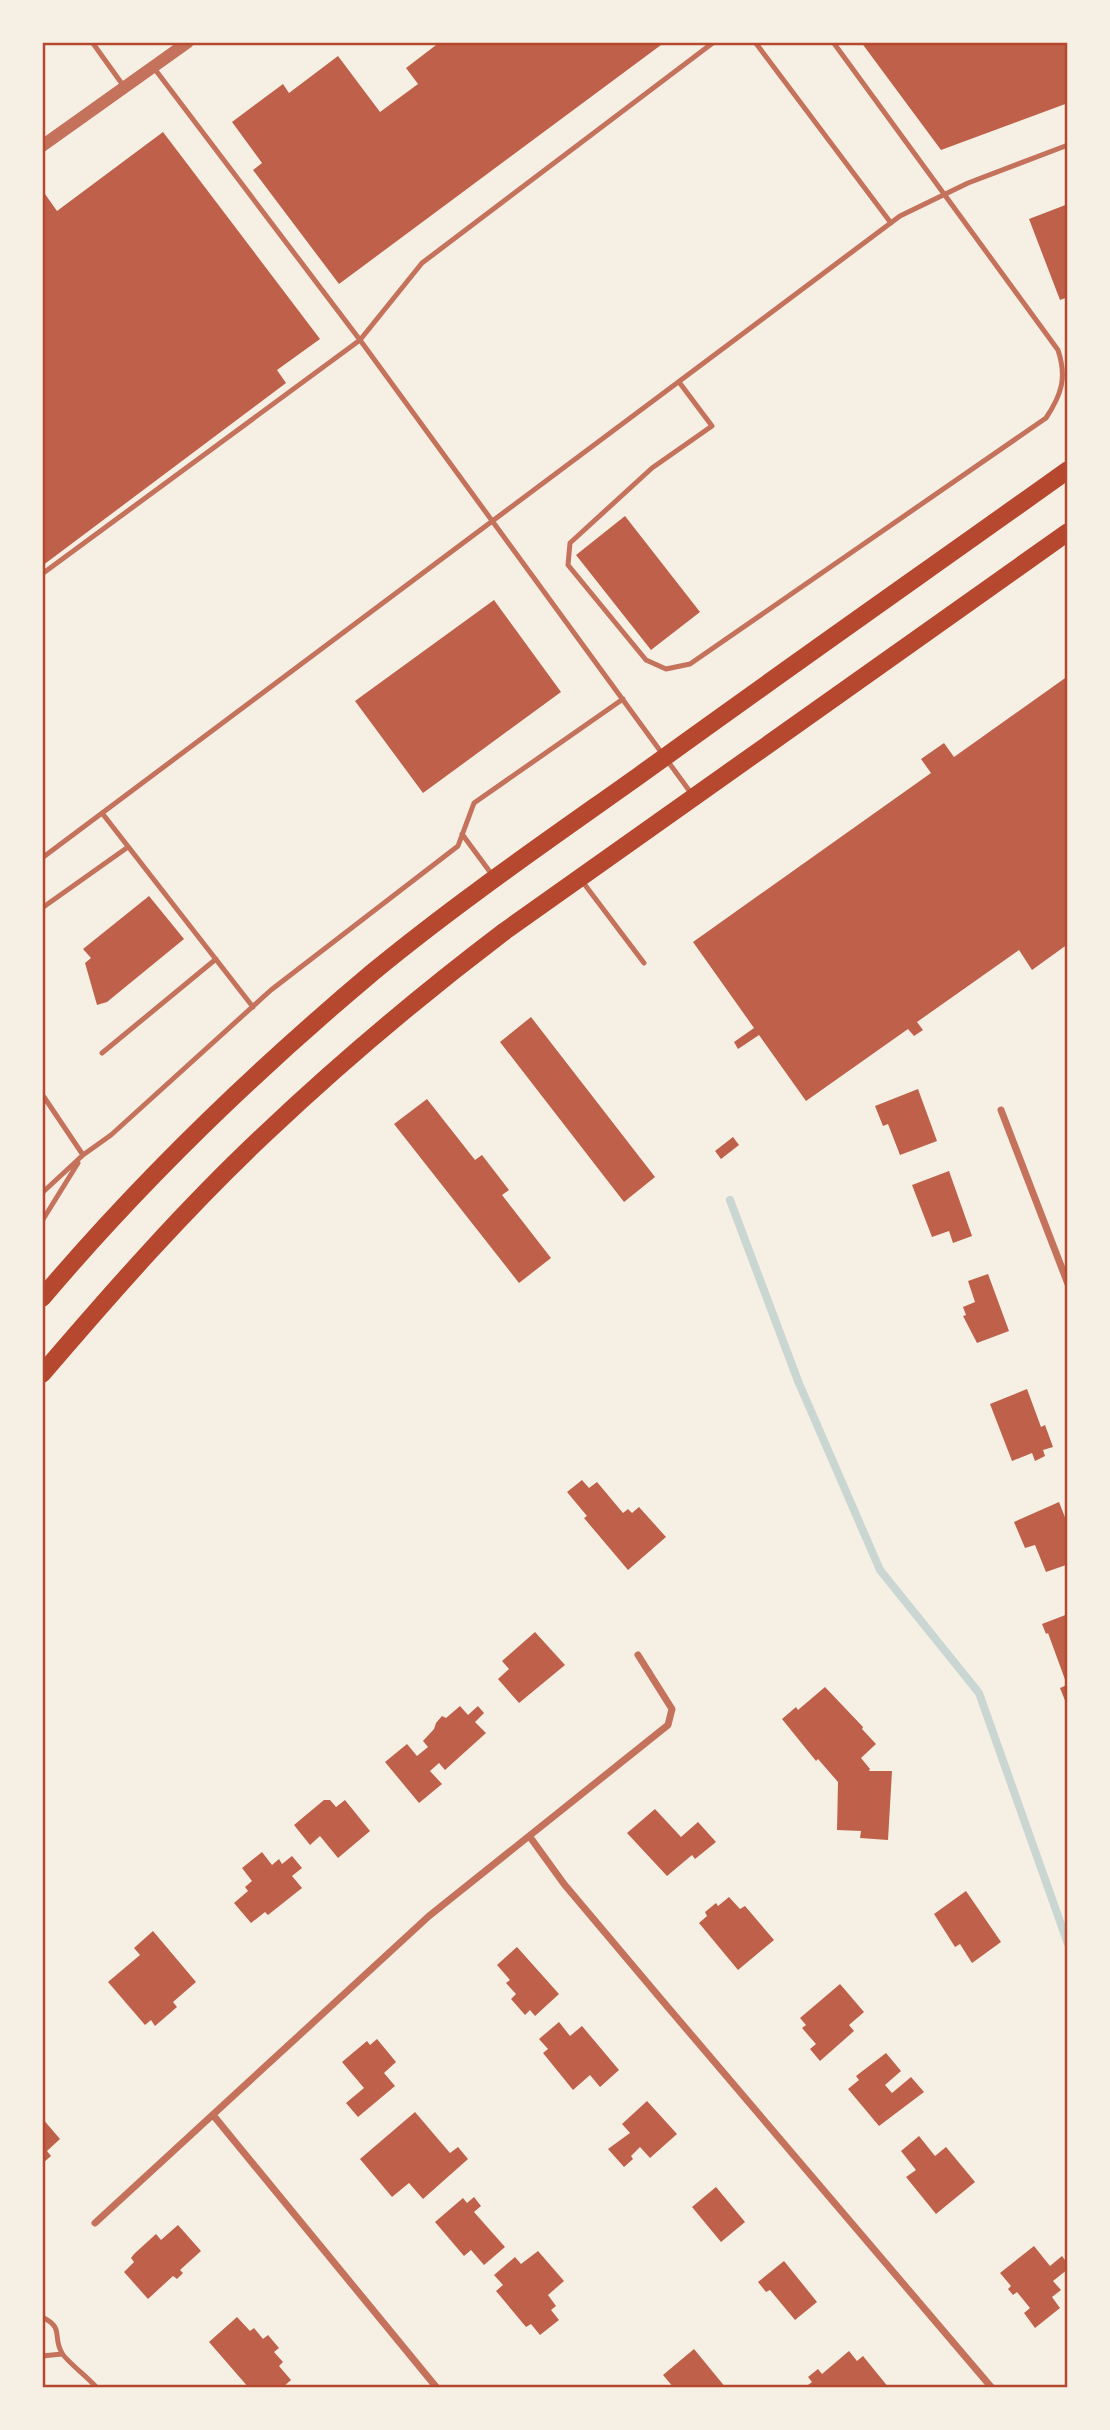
<svg xmlns="http://www.w3.org/2000/svg" width="1110" height="2430" viewBox="0 0 1110 2430" font-family="'Golos Text',sans-serif">
	<style>
		.lines { fill: none; stroke-linecap: round; stroke-linejoin: round }
		.stream { stroke: #c9d6d2; stroke-width: 8 }
		.building { fill: #bf614a }
		.service { stroke: #c5725c; stroke-width: 5 }
		.minor { stroke: #c5725c; stroke-width: 7 }
		.tertiary { stroke: #c5725c; stroke-width: 12 }
		.primary { stroke: #b5482f; stroke-width: 18 }
		.neatline { fill: none; stroke: #b5482f; stroke-width: 2.5 }
	</style>
	<rect width="100%" height="100%" fill="#f6efe4"/>
	<g class="lines">
		<!-- stream -->
		<path class="stream" d="M 730,1200 L 798,1381 L 880,1570 L 979,1693 L 1068,1944"/>
	</g>
	<!-- building -->
	<path class="building" d="M 440,42 L 665,42 L 339,284 L 253,170 L 262,163 L 232,122 L 283,84 L 289,93 L 338,56 L 380,112 L 418,84 L 406,68 Z
		M 861,42 L 1068,42 L 1068,103 L 941,150 Z
		M 163,132 L 320,339 L 277,370 L 286,383 L 42,566 L 42,197 L 45,194 L 57,211 Z
		M 1068,204 L 1068,297 L 1060,300 L 1029,219 Z
		M 625,516 L 700,612 L 651,650 L 576,555 Z
		M 494,600 L 561,692 L 423,793 L 355,701 Z
		M 1068,676 L 1068,944 L 1032,970 L 1019,950 L 917,1022 L 923,1030 L 914,1036 L 908,1029 L 806,1101 L 759,1035 L 738,1049 L 734,1042 L 754,1028 L 693,942 L 931,773 L 921,759 L 944,743 L 954,757 Z
		M 149,896 L 184,939 L 107,1002 L 97,1005 L 85,963 L 91,958 L 83,949 Z
		M 531,1017 L 655,1177 L 624,1202 L 500,1042 Z
		M 918,1089 L 937,1141 L 900,1155 L 888,1124 L 883,1126 L 875,1106 Z
		M 427,1099 L 475,1160 L 482,1155 L 509,1190 L 502,1195 L 551,1258 L 519,1283 L 394,1124 Z
		M 733,1137 L 739,1145 L 721,1159 L 715,1151 Z
		M 949,1171 L 972,1236 L 953,1243 L 949,1231 L 932,1237 L 912,1185 Z
		M 988,1274 L 1009,1331 L 977,1343 L 963,1316 L 966,1315 L 963,1307 L 975,1302 L 968,1281 Z
		M 1027,1389 L 1041,1427 L 1045,1425 L 1053,1447 L 1043,1450 L 1045,1456 L 1035,1461 L 1032,1453 L 1012,1461 L 990,1404 Z
		M 582,1480 L 589,1488 L 597,1482 L 623,1513 L 628,1509 L 632,1513 L 639,1507 L 666,1537 L 628,1570 L 584,1518 L 587,1516 L 567,1492 Z
		M 1059,1502 L 1068,1525 L 1068,1570 L 1066,1565 L 1046,1572 L 1035,1545 L 1025,1548 L 1014,1522 Z
		M 1068,1614 L 1068,1708 L 1060,1688 L 1067,1685 L 1048,1633 L 1046,1634 L 1042,1624 Z
		M 535,1632 L 565,1665 L 519,1703 L 498,1679 L 509,1669 L 502,1661 Z
		M 825,1687 L 863,1727 L 862,1729 L 876,1744 L 861,1758 L 870,1769 L 869,1771 L 892,1771 L 888,1840 L 860,1838 L 861,1831 L 837,1830 L 838,1782 L 818,1759 L 816,1761 L 782,1719 L 796,1707 L 798,1710 Z
		M 460,1706 L 468,1715 L 478,1706 L 484,1713 L 475,1722 L 486,1733 L 445,1770 L 439,1763 L 430,1771 L 442,1784 L 419,1803 L 385,1762 L 407,1744 L 417,1756 L 428,1747 L 423,1741 L 434,1729 L 436,1723 L 442,1716 L 446,1718 Z
		M 324,1800 L 330,1800 L 336,1807 L 345,1800 L 370,1831 L 338,1858 L 320,1836 L 310,1845 L 294,1825 Z
		M 655,1809 L 681,1837 L 698,1822 L 716,1842 L 695,1859 L 692,1855 L 667,1876 L 627,1833 Z
		M 262,1852 L 272,1865 L 279,1859 L 282,1864 L 292,1856 L 302,1868 L 292,1876 L 302,1888 L 268,1915 L 265,1912 L 251,1923 L 234,1903 L 248,1891 L 245,1887 L 252,1881 L 242,1868 Z
		M 966,1891 L 1001,1942 L 972,1963 L 960,1944 L 955,1947 L 934,1914 Z
		M 729,1897 L 740,1909 L 745,1906 L 774,1940 L 738,1970 L 699,1923 L 707,1916 L 705,1912 L 716,1903 L 718,1906 Z
		M 153,1931 L 196,1982 L 173,2002 L 177,2007 L 155,2026 L 151,2020 L 145,2025 L 108,1982 L 140,1955 L 134,1948 Z
		M 517,1947 L 559,1994 L 535,2016 L 530,2010 L 525,2015 L 511,1999 L 516,1994 L 506,1983 L 510,1980 L 497,1965 Z
		M 840,1984 L 864,2012 L 849,2025 L 854,2031 L 820,2061 L 810,2049 L 816,2044 L 802,2028 L 806,2025 L 800,2018 Z
		M 559,2022 L 570,2036 L 582,2026 L 619,2070 L 600,2087 L 590,2075 L 573,2090 L 543,2053 L 548,2049 L 539,2039 Z
		M 377,2039 L 396,2062 L 384,2073 L 395,2086 L 358,2117 L 346,2103 L 364,2088 L 342,2062 L 367,2041 L 370,2045 Z
		M 886,2053 L 901,2071 L 885,2085 L 892,2093 L 911,2077 L 924,2092 L 879,2126 L 848,2089 L 859,2080 L 856,2076 Z
		M 647,2101 L 677,2134 L 650,2158 L 640,2147 L 631,2156 L 633,2159 L 624,2167 L 608,2149 L 630,2133 L 622,2124 Z
		M 415,2112 L 450,2153 L 458,2147 L 468,2159 L 423,2199 L 409,2183 L 392,2197 L 360,2159 Z
		M 42,2118 L 60,2139 L 47,2151 L 51,2156 L 43,2163 Z
		M 919,2136 L 935,2156 L 946,2147 L 975,2182 L 936,2214 L 906,2177 L 916,2170 L 901,2151 Z
		M 716,2187 L 745,2222 L 721,2242 L 692,2207 Z
		M 474,2197 L 481,2206 L 474,2212 L 505,2247 L 484,2265 L 471,2250 L 464,2256 L 435,2222 L 463,2198 L 467,2203 Z
		M 178,2225 L 201,2251 L 180,2270 L 183,2273 L 177,2279 L 173,2276 L 148,2299 L 124,2272 L 134,2262 L 131,2258 L 134,2254 L 156,2234 L 161,2240 Z
		M 1034,2246 L 1050,2266 L 1062,2256 L 1068,2264 L 1068,2269 L 1053,2281 L 1061,2290 L 1052,2297 L 1060,2308 L 1035,2328 L 1024,2313 L 1030,2308 L 1017,2292 L 1013,2295 L 1008,2289 L 1011,2286 L 1000,2273 Z
		M 538,2251 L 564,2281 L 548,2295 L 556,2306 L 551,2310 L 559,2320 L 540,2335 L 531,2324 L 526,2327 L 496,2291 L 503,2285 L 494,2275 L 515,2257 L 521,2264 Z
		M 784,2261 L 817,2302 L 795,2320 L 770,2290 L 766,2292 L 758,2282 Z
		M 237,2317 L 250,2331 L 254,2328 L 263,2339 L 268,2335 L 279,2348 L 274,2352 L 283,2362 L 279,2366 L 291,2380 L 282,2388 L 249,2388 L 209,2342 Z
		M 694,2349 L 726,2388 L 674,2388 L 663,2375 Z
		M 849,2351 L 857,2361 L 863,2356 L 889,2388 L 842,2388 L 840,2386 L 837,2388 L 804,2388 L 812,2382 L 808,2377 L 818,2369 L 822,2374 Z"/>
	<g class="lines">
		<!-- service -->
		<path class="service" d="M 92,42 L 125,88
			M 755,42 L 891,223
			M 154,68 L 360,340 L 691,793
			M 679,382 L 712,426 L 652,468 L 570,543 L 568,565 L 646,660 L 666,669 L 690,664 L 1046,418 C 1062,394 1067,377 1058,350 L 833,42
			M 42,574 L 360,340 L 422,263 L 714,42
			M 102,813 L 253,1007
			M 462,834 L 493,876
			M 42,858 L 900,216 L 968,183 L 1068,145
			M 582,881 L 644,963
			M 42,908 L 128,847
			M 102,1053 L 216,959
			M 42,1098 L 44,1097 L 83,1155
			M 42,1193 L 83,1155 L 111,1135 L 271,990 L 458,846 L 474,803 L 623,699
			M 42,1221 L 78,1163
			M 42,2317 C 65,2328 52,2337 62,2353 C 66,2361 89,2378 97,2388
			M 42,2356 L 62,2354"/>
		<!-- minor -->
		<path class="minor" d="M 1001,1110 L 1068,1284
			M 530,1837 L 564,1884 L 666,2005 L 992,2388
			M 213,2115 L 437,2388
			M 95,2223 L 429,1916 L 668,1725 L 672,1709 L 638,1655"/>
		<!-- tertiary -->
		<path class="tertiary" d="M 42,146 L 188,42"/>
		<!-- primary -->
		<path class="primary" d="M 42,1298 C 142,1180 254,1072 373,972 C 458,902 550,839 640,775 C 782,672 925,572 1068,470
			M 42,1374 C 113,1291 186,1208 266,1133 C 342,1061 422,994 505,931 L 1068,532"/>
	</g>
	<!-- border -->
	<rect width="1110" height="2430" fill="none" stroke="#f6efe4" stroke-width="88"/>
	<rect x="44" y="44" width="1022" height="2342" class="neatline"/>
</svg>
